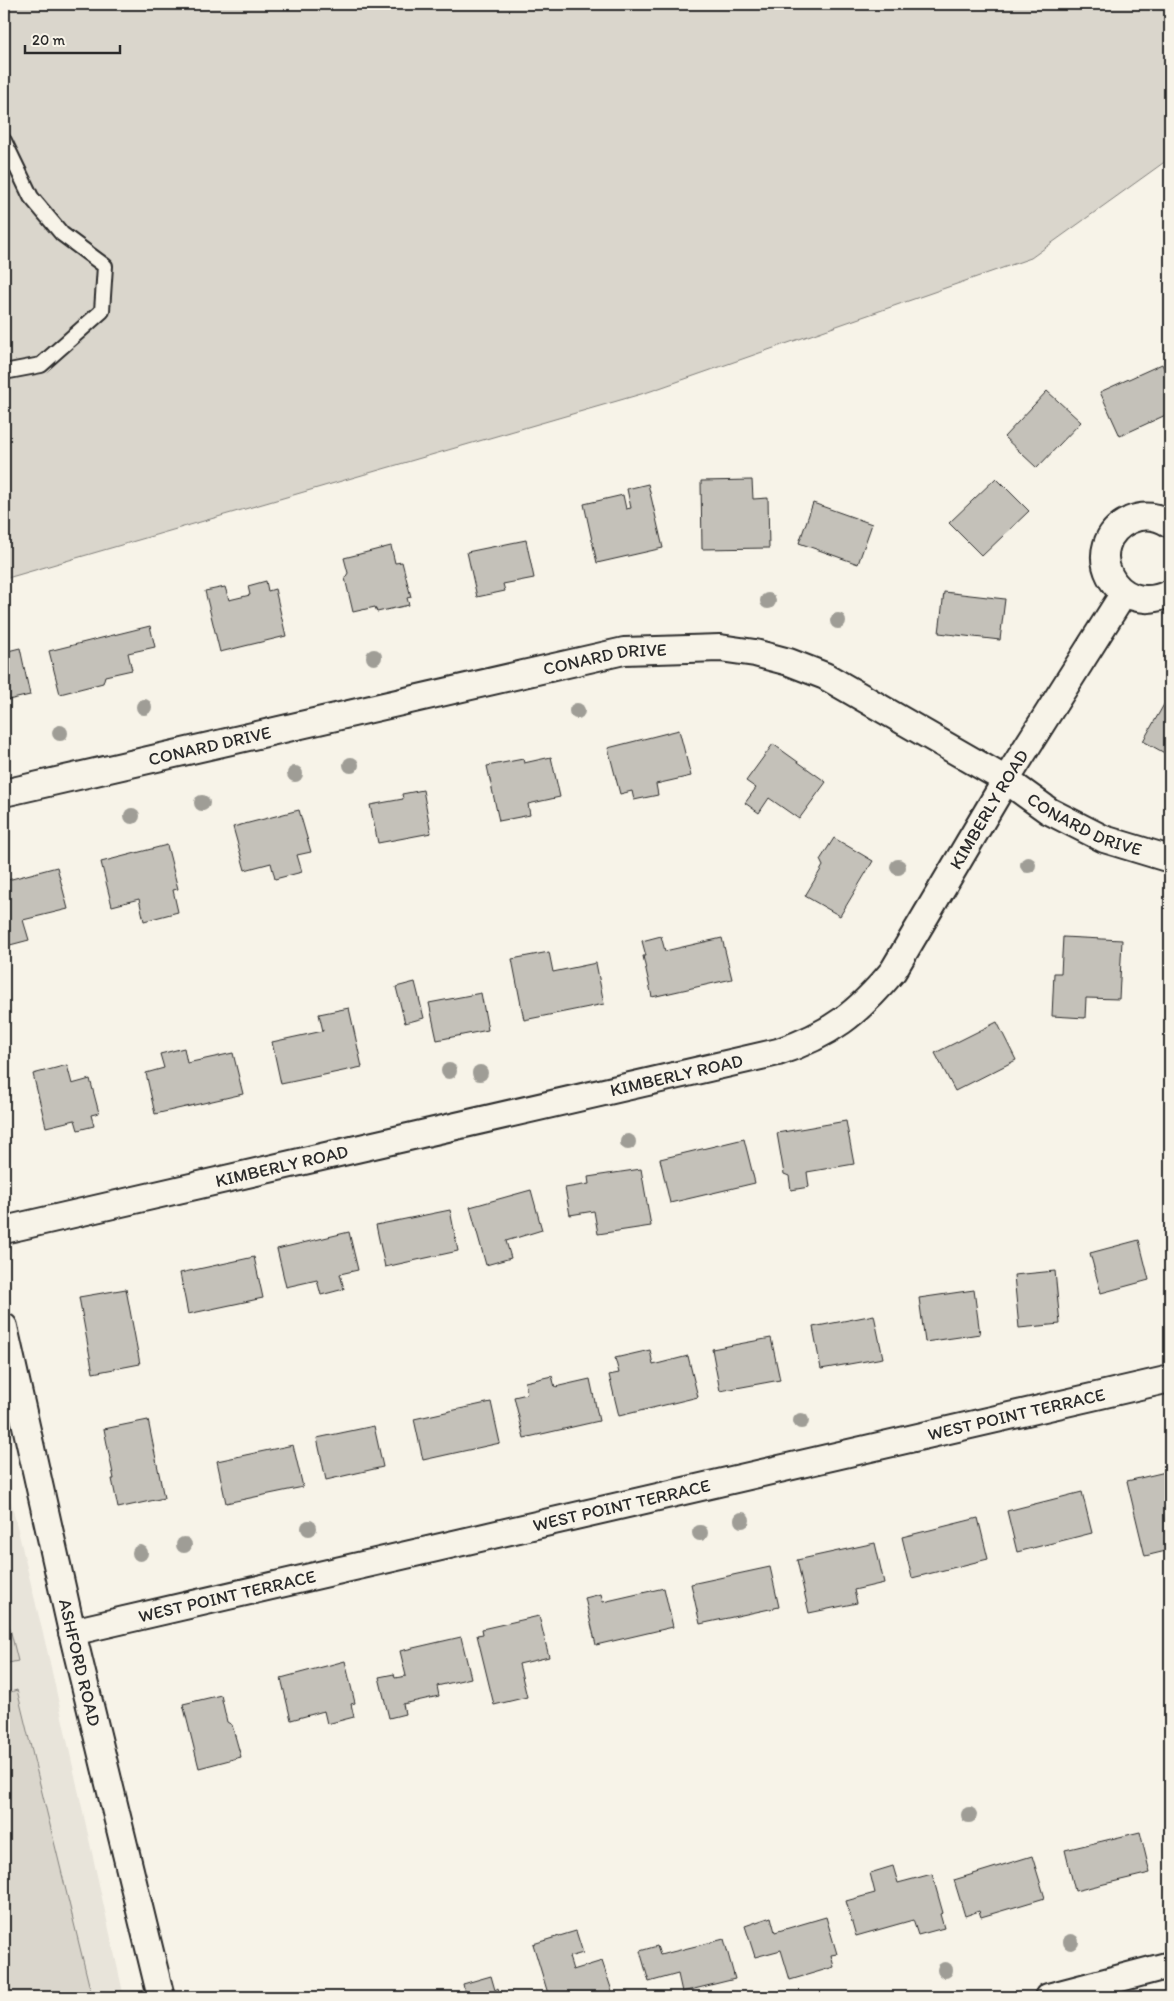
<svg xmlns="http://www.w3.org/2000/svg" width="1174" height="2001" viewBox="0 0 1174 2001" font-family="Itim,sans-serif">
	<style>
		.built { fill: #e8e4da }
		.green { fill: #dad6cc; stroke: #82807c }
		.building { fill: #c4c1b9; stroke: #2b2b2b }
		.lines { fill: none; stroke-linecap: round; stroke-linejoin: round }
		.lane-casing { stroke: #2b2b2b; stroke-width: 18 }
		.street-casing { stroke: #2b2b2b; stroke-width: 30 }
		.path { stroke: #2b2b2b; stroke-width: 3; stroke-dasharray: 1 4; stroke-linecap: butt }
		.lane { stroke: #f7f3e8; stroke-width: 14 }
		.street { stroke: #f7f3e8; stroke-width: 26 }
		.tree { fill: #9f9d96 }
		.labels { text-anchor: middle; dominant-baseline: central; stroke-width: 4; stroke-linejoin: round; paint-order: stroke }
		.street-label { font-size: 18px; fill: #2b2b2b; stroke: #f7f3e8 }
	</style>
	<rect width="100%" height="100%" fill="#f7f3e8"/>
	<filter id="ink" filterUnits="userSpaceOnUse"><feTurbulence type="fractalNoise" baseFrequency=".02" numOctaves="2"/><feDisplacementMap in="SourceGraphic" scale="10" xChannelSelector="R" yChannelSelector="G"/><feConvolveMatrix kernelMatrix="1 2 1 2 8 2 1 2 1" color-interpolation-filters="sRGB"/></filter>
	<g filter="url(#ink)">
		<!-- built -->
		<path class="built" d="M 4,1473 L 48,1654 L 124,1997 L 4,1997 Z"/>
		<!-- green -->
		<path class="green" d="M 4,4 L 1170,4 L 1170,158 L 1031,258 L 648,392 L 4,579 Z
			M 4,1604 L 18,1661 L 4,1664 Z
			M 17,1690 L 92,1997 L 4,1997 L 4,1694 Z"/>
		<!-- building -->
		<path class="building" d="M 1162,364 L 1169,380 L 1170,379 L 1170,413 L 1120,436 L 1100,392 Z
			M 1047,391 L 1081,422 L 1037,468 L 1004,437 Z
			M 996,478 L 1029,511 L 982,556 L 949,523 Z
			M 752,480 L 753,499 L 768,498 L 769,548 L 702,549 L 701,481 Z
			M 648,484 L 663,548 L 597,563 L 584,504 L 623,495 L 626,509 L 631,508 L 627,489 Z
			M 813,503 L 872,524 L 858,564 L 799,543 Z
			M 526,540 L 534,578 L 503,584 L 505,591 L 477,597 L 467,552 Z
			M 391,546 L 395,563 L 402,562 L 411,597 L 407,598 L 409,605 L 377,612 L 375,607 L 353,612 L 345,578 L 348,573 L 344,558 Z
			M 266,581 L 268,591 L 275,589 L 286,636 L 220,652 L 205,591 L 225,587 L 229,600 L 250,595 L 248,586 Z
			M 944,592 L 1005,599 L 1000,640 L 939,633 Z
			M 150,626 L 155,647 L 128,653 L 132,670 L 105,676 L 103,683 L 60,694 L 49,651 Z
			M 20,648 L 30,695 L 4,701 L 4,652 Z
			M 1170,694 L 1170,756 L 1143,741 Z
			M 679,730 L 691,776 L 656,784 L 658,795 L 634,800 L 632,791 L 620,794 L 608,748 Z
			M 773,744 L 826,782 L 799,819 L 769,798 L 759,813 L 745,803 L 756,788 L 746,781 Z
			M 551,757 L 560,797 L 528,804 L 530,815 L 499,821 L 487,766 L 523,759 L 524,763 Z
			M 423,790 L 431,833 L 378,843 L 370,805 L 403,799 L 402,794 Z
			M 299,810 L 311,852 L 297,855 L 302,872 L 275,879 L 271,863 L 245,870 L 233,827 Z
			M 834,838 L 873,861 L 840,916 L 805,896 L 823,866 L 820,860 Z
			M 167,845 L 178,889 L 173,890 L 178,912 L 144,921 L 139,899 L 112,906 L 101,862 Z
			M 57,867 L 68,909 L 23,920 L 29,940 L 10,945 L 4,923 L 4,881 Z
			M 661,936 L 665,951 L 722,938 L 732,979 L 652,997 L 643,956 L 646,956 L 642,941 Z
			M 1063,937 L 1122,940 L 1119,999 L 1086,998 L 1085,1018 L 1052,1016 L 1054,973 L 1061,973 Z
			M 549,952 L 553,972 L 596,963 L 604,1004 L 524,1020 L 512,959 Z
			M 415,982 L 424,1018 L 405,1023 L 396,987 Z
			M 481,993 L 488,1030 L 437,1040 L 429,1003 Z
			M 349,1008 L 362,1067 L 281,1084 L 272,1042 L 323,1031 L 319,1014 Z
			M 997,1022 L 1016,1060 L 955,1091 L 935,1053 Z
			M 184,1048 L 187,1063 L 233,1053 L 243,1094 L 155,1114 L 146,1073 L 164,1068 L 160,1054 Z
			M 67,1065 L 72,1084 L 90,1079 L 99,1113 L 91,1115 L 94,1126 L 78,1130 L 75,1120 L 46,1127 L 33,1074 Z
			M 846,1121 L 854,1164 L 807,1172 L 809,1187 L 791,1190 L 789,1176 L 784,1174 L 777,1133 Z
			M 744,1139 L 755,1183 L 670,1203 L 660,1159 Z
			M 641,1169 L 651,1226 L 598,1234 L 594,1211 L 570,1215 L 565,1188 L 589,1184 L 588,1177 Z
			M 531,1190 L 542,1230 L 506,1241 L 511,1258 L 486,1265 L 470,1207 Z
			M 450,1210 L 458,1251 L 385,1267 L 376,1225 Z
			M 349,1232 L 358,1270 L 340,1274 L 344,1289 L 321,1295 L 317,1280 L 286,1287 L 277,1249 Z
			M 1170,1234 L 1170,1249 L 1167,1235 Z
			M 1139,1240 L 1149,1280 L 1101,1293 L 1090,1253 Z
			M 254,1257 L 263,1298 L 188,1314 L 180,1273 Z
			M 1055,1271 L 1060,1324 L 1019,1328 L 1014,1275 Z
			M 126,1289 L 140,1364 L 93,1373 L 79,1297 Z
			M 974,1290 L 980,1334 L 925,1342 L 919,1298 Z
			M 874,1315 L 883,1358 L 821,1369 L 813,1327 Z
			M 771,1338 L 780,1380 L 720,1391 L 712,1349 Z
			M 650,1350 L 653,1365 L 688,1356 L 698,1397 L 619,1416 L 609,1375 L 619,1373 L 615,1358 Z
			M 552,1376 L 555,1387 L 590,1379 L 599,1421 L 524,1438 L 514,1397 L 527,1394 L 525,1382 Z
			M 491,1402 L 500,1443 L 423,1460 L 414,1419 Z
			M 148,1420 L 164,1498 L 118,1508 L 112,1479 L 114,1479 L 104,1429 Z
			M 374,1426 L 383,1467 L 326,1480 L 317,1438 Z
			M 293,1445 L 303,1487 L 226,1503 L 217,1461 Z
			M 1170,1471 L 1170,1550 L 1145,1556 L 1127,1481 Z
			M 1082,1492 L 1092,1533 L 1017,1552 L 1007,1511 Z
			M 978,1518 L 988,1559 L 912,1578 L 902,1537 Z
			M 875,1543 L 884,1583 L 854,1590 L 857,1603 L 809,1613 L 797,1560 Z
			M 770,1567 L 779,1607 L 700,1624 L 691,1584 Z
			M 664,1588 L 673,1627 L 596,1645 L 585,1598 L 601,1594 L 603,1602 Z
			M 539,1616 L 549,1657 L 519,1664 L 527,1697 L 494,1705 L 477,1635 L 483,1634 L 482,1629 Z
			M 461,1637 L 471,1678 L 437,1686 L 439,1696 L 403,1704 L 405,1714 L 389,1718 L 379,1677 L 394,1674 L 395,1678 L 406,1676 L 400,1651 Z
			M 345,1661 L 355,1703 L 351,1704 L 354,1717 L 327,1724 L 324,1711 L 291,1720 L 281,1678 Z
			M 221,1695 L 227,1722 L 232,1725 L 241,1757 L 199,1768 L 183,1704 Z
			M 1140,1832 L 1150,1873 L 1075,1891 L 1065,1850 Z
			M 1032,1856 L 1045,1898 L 981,1917 L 979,1911 L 965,1916 L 954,1880 Z
			M 893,1866 L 898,1883 L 932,1874 L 943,1913 L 940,1914 L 944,1928 L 918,1935 L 913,1920 L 856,1936 L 846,1901 L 875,1893 L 870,1873 Z
			M 771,1917 L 775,1932 L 826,1917 L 837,1954 L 831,1955 L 834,1967 L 790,1980 L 781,1950 L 755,1957 L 745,1926 Z
			M 576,1931 L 583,1953 L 569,1957 L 573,1970 L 602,1961 L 614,1997 L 549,1997 L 533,1944 Z
			M 724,1939 L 735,1979 L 682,1992 L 678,1974 L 649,1982 L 640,1951 L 657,1946 L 660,1955 Z
			M 491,1976 L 495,1990 L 498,1988 L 501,1997 L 466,1997 L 463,1984 Z"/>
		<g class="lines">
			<defs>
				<path id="lane" d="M 4,141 L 31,197 L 62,234 L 105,266 L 102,311 L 41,365 L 4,372"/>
				<g id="street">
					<path d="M 1170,524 C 1158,516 1144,514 1130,520 C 1078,544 1115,621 1170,593"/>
					<path id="s1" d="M 4,793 L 624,651 L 720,648 L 755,653 L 789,662 L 825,676 L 1006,780 L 1049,811 L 1104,839 L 1170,859"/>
					<path id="s2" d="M 4,1230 L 778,1052 C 830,1035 858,1013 893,971 L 1006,780 L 1124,593"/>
					<path id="s3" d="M 4,1327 L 72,1632 L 161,1997"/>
					<path id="s4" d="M 72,1632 L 1170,1379"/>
					<path d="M 1048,1997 L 1170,1965"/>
				</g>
			</defs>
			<!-- lane casing -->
			<use href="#lane" class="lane-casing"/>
			<!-- street casing -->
			<use href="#street" class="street-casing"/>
			<!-- path -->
			<path class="path" d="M 1166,898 L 1170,899"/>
			<!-- lane -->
			<use href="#lane" class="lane"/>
			<!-- street -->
			<use href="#street" class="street"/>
		</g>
		<!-- trees -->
		<g class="tree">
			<circle cx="768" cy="601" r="8"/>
			<circle cx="838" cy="621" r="8"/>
			<circle cx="374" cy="657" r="8"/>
			<circle cx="144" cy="707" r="8"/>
			<circle cx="577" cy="711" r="8"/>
			<circle cx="60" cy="733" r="8"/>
			<circle cx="351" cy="765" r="8"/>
			<circle cx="295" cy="774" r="8"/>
			<circle cx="202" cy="803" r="8"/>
			<circle cx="132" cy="816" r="8"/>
			<circle cx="1028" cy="865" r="8"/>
			<circle cx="898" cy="867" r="8"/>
			<circle cx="449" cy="1071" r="8"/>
			<circle cx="480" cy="1073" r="8"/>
			<circle cx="628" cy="1142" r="8"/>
			<circle cx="801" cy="1421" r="8"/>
			<circle cx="742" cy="1520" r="8"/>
			<circle cx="309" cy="1528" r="8"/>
			<circle cx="700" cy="1533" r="8"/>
			<circle cx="184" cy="1545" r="8"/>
			<circle cx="140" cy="1553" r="8"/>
			<circle cx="969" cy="1815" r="8"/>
			<circle cx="1071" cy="1942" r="8"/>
			<circle cx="945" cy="1970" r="8"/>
		</g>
	</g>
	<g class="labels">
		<!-- street labels -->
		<g class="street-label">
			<text stroke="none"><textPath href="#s1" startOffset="616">CONARD DRIVE</textPath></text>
			<text stroke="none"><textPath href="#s1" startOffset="211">CONARD DRIVE</textPath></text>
			<text stroke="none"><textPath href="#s2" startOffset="1125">KIMBERLY ROAD</textPath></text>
			<text stroke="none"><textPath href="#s1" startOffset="1141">CONARD DRIVE</textPath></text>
			<text stroke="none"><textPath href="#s2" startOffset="690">KIMBERLY ROAD</textPath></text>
			<text stroke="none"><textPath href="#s2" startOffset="285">KIMBERLY ROAD</textPath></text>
			<text stroke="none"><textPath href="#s4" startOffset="969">WEST POINT TERRACE</textPath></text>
			<text stroke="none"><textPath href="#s4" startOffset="564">WEST POINT TERRACE</textPath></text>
			<text stroke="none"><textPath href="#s4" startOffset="159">WEST POINT TERRACE</textPath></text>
			<text stroke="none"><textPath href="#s3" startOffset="344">ASHFORD ROAD</textPath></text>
		</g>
	</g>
	<!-- margin -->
	<rect width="1174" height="2001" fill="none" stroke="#f7f3e8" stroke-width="20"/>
	<rect x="10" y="10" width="1154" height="1981" fill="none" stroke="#2b2b2b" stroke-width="2" filter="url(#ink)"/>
	<!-- scale -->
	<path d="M25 45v8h95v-8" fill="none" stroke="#2b2b2b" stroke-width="2.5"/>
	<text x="32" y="45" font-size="15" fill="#2b2b2b" stroke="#f7f3e8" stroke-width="4" paint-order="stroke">20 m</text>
</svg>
